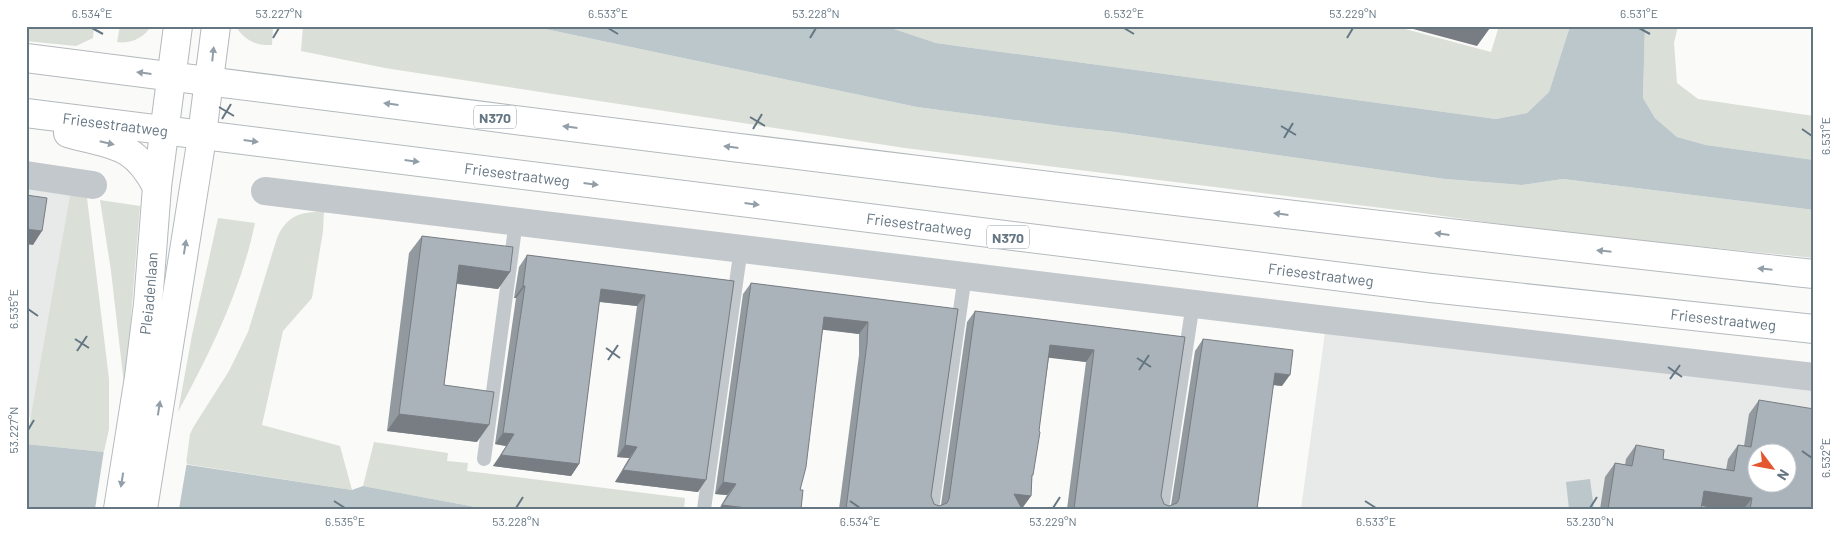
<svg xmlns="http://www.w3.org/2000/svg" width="1840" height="535" viewBox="0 0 1840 535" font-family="Barlow,sans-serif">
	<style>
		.built { fill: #e8e9e9; fill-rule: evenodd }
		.green { fill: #dadfd7 }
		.water { fill: #bbc7cb }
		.pier { fill: #fafaf8 }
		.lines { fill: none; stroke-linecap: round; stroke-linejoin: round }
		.secondary-casing { stroke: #b3babf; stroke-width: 30 }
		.highway-casing { stroke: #b4b9bd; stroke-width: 30 }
		.lane { stroke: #c3c8cc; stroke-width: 14 }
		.street { stroke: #c3c8cc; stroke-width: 28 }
		.secondary { stroke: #fff; stroke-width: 28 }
		.highway { stroke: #fff; stroke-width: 28 }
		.wall { fill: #929a9f }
		.shaded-wall { fill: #777d82 }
		.building { fill: #aab3b9; stroke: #777d82; fill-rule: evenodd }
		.oneway { fill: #939fa8 }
		.ticks { fill: none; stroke: #657683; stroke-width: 2 }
		.labels { text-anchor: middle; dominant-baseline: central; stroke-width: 5; stroke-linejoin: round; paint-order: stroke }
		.shield { fill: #fff; stroke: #939fa8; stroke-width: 1 }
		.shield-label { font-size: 14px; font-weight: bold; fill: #657683 }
		.street-label { font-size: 15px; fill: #657683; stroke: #fff }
		.neatline { fill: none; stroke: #657683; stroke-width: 2 }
		.ticks-label { font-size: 12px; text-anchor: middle; fill: #657683 }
	</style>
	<rect width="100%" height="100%" fill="#fafaf8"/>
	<!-- built -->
	<path class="built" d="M 26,189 L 70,195 L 32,418 L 26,417 Z
		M 1325,332 L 1814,389 L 1814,509 L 1301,509 ZM 1758,452 L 1788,452 L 1788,482 L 1758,482 Z"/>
	<!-- green -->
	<path class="green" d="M 26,26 L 94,26 L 93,38 L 76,46 L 26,41 Z
		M 120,26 L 151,26 C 144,38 131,44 117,42 Z
		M 236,26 L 280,26 L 280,27 L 273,27 L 272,45 C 257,46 243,40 236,26 Z
		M 303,26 L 531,26 L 917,107 L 1068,127 L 1115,132 L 1445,179 L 1522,185 L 1563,179 L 1814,210 L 1814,258 L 1557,232 L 1414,212 L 905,148 L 385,68 L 301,51 Z
		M 885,26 L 1394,26 L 1491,52 L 1499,26 L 1570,26 L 1549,92 L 1527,113 L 1496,119 L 936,43 Z
		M 1645,26 L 1678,26 L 1674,43 L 1677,83 L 1698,99 L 1814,116 L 1814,160 L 1706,145 L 1677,137 L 1655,118 L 1643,98 Z
		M 70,195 L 87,198 L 109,379 L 109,429 L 104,452 L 26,444 Z
		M 100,200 L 140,206 L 125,393 L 111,271 Z
		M 324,211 L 323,231 L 312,298 L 283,331 L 262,425 L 340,446 L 352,490 L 186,464 L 190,434 L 194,426 L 229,371 L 248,332 L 277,238 C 288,214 300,213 324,211 Z
		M 218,218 L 255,223 C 241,291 210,352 178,412 L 192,335 Z
		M 374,442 L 448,453 L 447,461 L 468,463 L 467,471 L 685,498 L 684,509 L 486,509 L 363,486 Z"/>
	<!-- water -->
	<path class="water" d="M 531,26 L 885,26 L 936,43 L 1496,119 L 1527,113 L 1549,92 L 1570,26 L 1645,26 L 1643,98 L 1655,118 L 1677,137 L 1706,145 L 1814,160 L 1814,210 L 1563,179 L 1522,185 L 1445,179 L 1115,132 L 1068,127 L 917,107 Z
		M 26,444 L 104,452 L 352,490 L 363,486 L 486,509 L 26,509 Z
		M 1590,479 L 1594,509 L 1569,509 L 1566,482 Z"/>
	<!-- pier -->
	<path class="pier" d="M 104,450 L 187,462 L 179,509 L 95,509 Z"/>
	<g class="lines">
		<defs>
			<g id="secondary">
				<path id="s1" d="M 118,509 L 139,377 L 148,304 L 157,187 L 178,26"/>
				<path d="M 143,509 L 200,150 L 216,26"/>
			</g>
			<g id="highway">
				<path d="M 26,58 C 622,134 1217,209 1814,274"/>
				<path id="s2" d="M 26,113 L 1431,288 L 1814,329"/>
				<path d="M 68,133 C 112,146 133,141 157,187"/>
			</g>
		</defs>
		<!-- secondary casing -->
		<use href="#secondary" class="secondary-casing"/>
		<!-- highway casing -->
		<use href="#highway" class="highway-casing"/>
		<!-- lane -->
		<path class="lane" d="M 484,459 L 516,221
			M 704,509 L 741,248
			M 932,509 L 965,275
			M 1162,509 L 1193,303"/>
		<!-- street -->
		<path class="street" d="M 26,175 L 93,185
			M 265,191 L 1318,319 L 1814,377"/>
		<!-- secondary -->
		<use href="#secondary" class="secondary"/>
		<!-- highway -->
		<use href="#highway" class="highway"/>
	</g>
	<!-- wall -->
	<path class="wall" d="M 422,236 L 510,272 L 498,289 L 457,284 L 444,385 L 477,442 L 387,431 L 409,253 Z
		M 527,255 L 734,281 L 698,492 L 615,482 L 629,458 L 617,457 L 637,306 L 599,302 L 579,464 L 571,476 L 493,466 L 506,446 L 495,444 L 516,298 L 514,298 L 519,267 Z
		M 751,283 L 958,309 L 931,496 L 934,504 L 939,506 L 941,505 L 967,322 L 975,311 L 1185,337 L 1161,496 L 1164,504 L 1169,506 L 1171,505 L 1195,351 L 1203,339 L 1282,386 L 1273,385 L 1257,509 L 1067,509 L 1086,362 L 1049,357 L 1032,478 L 1031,496 L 1023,507 L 1021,507 L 1022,509 L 839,509 L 859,355 L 859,334 L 823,329 L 800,490 L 801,509 L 719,509 L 727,495 L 715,494 L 743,294 Z
		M 1759,400 L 1814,509 L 1722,509 L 1701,506 L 1700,509 L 1600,509 L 1605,477 L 1615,463 L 1625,465 L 1626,459 L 1636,445 L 1663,459 L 1726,470 L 1728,459 L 1738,445 L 1744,446 L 1749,414 Z"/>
	<!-- shaded-wall -->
	<path class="shaded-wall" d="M 1402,26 L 1484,26 L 1490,28 L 1477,46 Z
		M 26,229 L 42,231 L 33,245 L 26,244 Z
		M 459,265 L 510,272 L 498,289 L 447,282 Z
		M 523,286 L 525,286 L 516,298 L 514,298 Z
		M 601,289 L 645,295 L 637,306 L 593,301 Z
		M 824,317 L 868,322 L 859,334 L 816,329 Z
		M 1050,345 L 1094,350 L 1086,362 L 1042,357 Z
		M 1275,373 L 1290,375 L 1282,386 L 1267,384 Z
		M 399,414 L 489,425 L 477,442 L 387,431 Z
		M 503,433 L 514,434 L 506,446 L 495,444 Z
		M 625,445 L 637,447 L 629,458 L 617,457 Z
		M 501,455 L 579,464 L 571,476 L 493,466 Z
		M 623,470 L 706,480 L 698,492 L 615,482 Z
		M 723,482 L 736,484 L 727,495 L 715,494 Z
		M 1704,491 L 1752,498 L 1744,509 L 1721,509 L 1694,505 Z
		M 1014,494 L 1031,496 L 1023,507 L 1006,505 Z
		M 722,505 L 755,509 L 720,509 Z"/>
	<!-- building -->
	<path class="building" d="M 26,195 L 47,198 L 42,231 L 26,229 Z
		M 422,236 L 513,247 L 510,272 L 459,265 L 444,385 L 494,392 L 489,425 L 399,414 Z
		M 527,255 L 734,281 L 706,480 L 623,470 L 637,447 L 625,445 L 645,295 L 601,289 L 579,464 L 501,455 L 514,434 L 503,433 L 525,286 L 523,286 Z
		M 751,283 L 958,309 L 931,496 L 934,504 L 939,506 L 947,503 L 949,499 L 975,311 L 1185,337 L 1161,496 L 1164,504 L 1169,506 L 1177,503 L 1179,499 L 1203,339 L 1293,350 L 1290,375 L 1275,373 L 1257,509 L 1074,509 L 1094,350 L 1050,345 L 1039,431 L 1040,432 L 1033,475 L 1032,475 L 1031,496 L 1014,494 L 1022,509 L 934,509 L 925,508 L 925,509 L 846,509 L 867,343 L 868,322 L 824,317 L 806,467 L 800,490 L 803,490 L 801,509 L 755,509 L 722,505 L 736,484 L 723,482 Z
		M 1759,400 L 1814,409 L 1814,509 L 1750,509 L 1752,498 L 1704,491 L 1701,509 L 1608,509 L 1615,463 L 1632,466 L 1636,445 L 1664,450 L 1663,459 L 1734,471 L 1738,445 L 1751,447 ZM 1758,452 L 1788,452 L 1788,482 L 1758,482 Z"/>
	<!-- one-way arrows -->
	<defs><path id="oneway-solid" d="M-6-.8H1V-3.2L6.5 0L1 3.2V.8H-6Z" transform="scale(1.25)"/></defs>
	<g class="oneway">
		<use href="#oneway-solid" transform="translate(213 54) rotate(-84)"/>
		<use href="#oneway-solid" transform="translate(144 73) rotate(-173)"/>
		<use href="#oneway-solid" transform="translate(391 104) rotate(-173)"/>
		<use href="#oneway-solid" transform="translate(570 127) rotate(-173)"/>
		<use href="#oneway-solid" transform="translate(251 141) rotate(7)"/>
		<use href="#oneway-solid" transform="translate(107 143) rotate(13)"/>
		<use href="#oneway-solid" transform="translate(731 147) rotate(-173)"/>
		<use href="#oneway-solid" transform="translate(412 161) rotate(7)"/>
		<use href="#oneway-solid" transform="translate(591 184) rotate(7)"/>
		<use href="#oneway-solid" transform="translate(752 204) rotate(7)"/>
		<use href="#oneway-solid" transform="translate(1281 214) rotate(-173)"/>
		<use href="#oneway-solid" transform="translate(1442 234) rotate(-173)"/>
		<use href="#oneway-solid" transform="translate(185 247) rotate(-81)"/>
		<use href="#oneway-solid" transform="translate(1604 251) rotate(-174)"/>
		<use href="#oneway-solid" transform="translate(1765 269) rotate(-174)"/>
		<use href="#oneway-solid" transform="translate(159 408) rotate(-81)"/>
		<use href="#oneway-solid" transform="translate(122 480) rotate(99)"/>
	</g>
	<!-- ticks -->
	<path class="ticks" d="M 92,28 L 103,34M 608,28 L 618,34M 1124,28 L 1134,34M 1639,28 L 1650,34M 273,38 L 279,28M 810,38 L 816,28M 1347,38 L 1353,28M 219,107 L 234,116M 750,117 L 765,126M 222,119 L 231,104M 1281,126 L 1296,135M 753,129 L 762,114M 1802,129 L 1812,136M 1284,138 L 1293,123M 28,309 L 38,316M 75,339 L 89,348M 606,348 L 620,358M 77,351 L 87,336M 1137,358 L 1151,367M 608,360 L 618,345M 1668,367 L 1682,377M 1139,370 L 1149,355M 1670,379 L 1680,365M 28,430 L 34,420M 1802,451 L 1812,458M 334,501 L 345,508M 850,501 L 860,508M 1365,501 L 1376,508M 516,508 L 523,497M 1053,508 L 1060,497M 1590,508 L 1597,497"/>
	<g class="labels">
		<!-- shield labels -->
		<g class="shield">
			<rect x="474" y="105.5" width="42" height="23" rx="4"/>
			<rect x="987" y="225.5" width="42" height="23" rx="4"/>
		</g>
		<g class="shield-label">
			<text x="495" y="117">N370</text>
			<text x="1008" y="237">N370</text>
		</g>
		<!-- street labels -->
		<g class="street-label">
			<text stroke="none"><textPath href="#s2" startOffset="90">Friesestraatweg</textPath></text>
			<text stroke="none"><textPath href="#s2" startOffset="495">Friesestraatweg</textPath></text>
			<text stroke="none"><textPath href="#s2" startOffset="900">Friesestraatweg</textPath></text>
			<text stroke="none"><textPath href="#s2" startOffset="1305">Friesestraatweg</textPath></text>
			<text stroke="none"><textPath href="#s1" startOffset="218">Pleiadenlaan</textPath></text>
			<text stroke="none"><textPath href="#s2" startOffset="1710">Friesestraatweg</textPath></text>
		</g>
	</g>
	<!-- border -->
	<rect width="1840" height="535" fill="none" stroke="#ffffff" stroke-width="55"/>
	<!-- north arrow -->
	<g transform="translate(1772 468) rotate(122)"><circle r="24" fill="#ffffff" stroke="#c1c8cd"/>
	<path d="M0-4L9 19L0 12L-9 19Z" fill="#e4572e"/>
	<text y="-8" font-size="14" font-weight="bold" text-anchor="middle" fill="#657683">N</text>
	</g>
	<rect x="28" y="28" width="1784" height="480" class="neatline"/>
	<g class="ticks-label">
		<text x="92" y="18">6.534°E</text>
		<text x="279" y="18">53.227°N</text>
		<text x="608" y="18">6.533°E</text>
		<text x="816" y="18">53.228°N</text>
		<text x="1124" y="18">6.532°E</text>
		<text x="1353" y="18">53.229°N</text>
		<text x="1639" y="18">6.531°E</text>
		<text transform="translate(1826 136) rotate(-90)" y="4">6.531°E</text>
		<text transform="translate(14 309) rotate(-90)" y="4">6.535°E</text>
		<text transform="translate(14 430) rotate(-90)" y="4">53.227°N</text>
		<text transform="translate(1826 458) rotate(-90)" y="4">6.532°E</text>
		<text x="345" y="526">6.535°E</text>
		<text x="516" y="526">53.228°N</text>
		<text x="860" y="526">6.534°E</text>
		<text x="1053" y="526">53.229°N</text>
		<text x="1376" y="526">6.533°E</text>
		<text x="1590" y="526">53.230°N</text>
	</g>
</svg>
